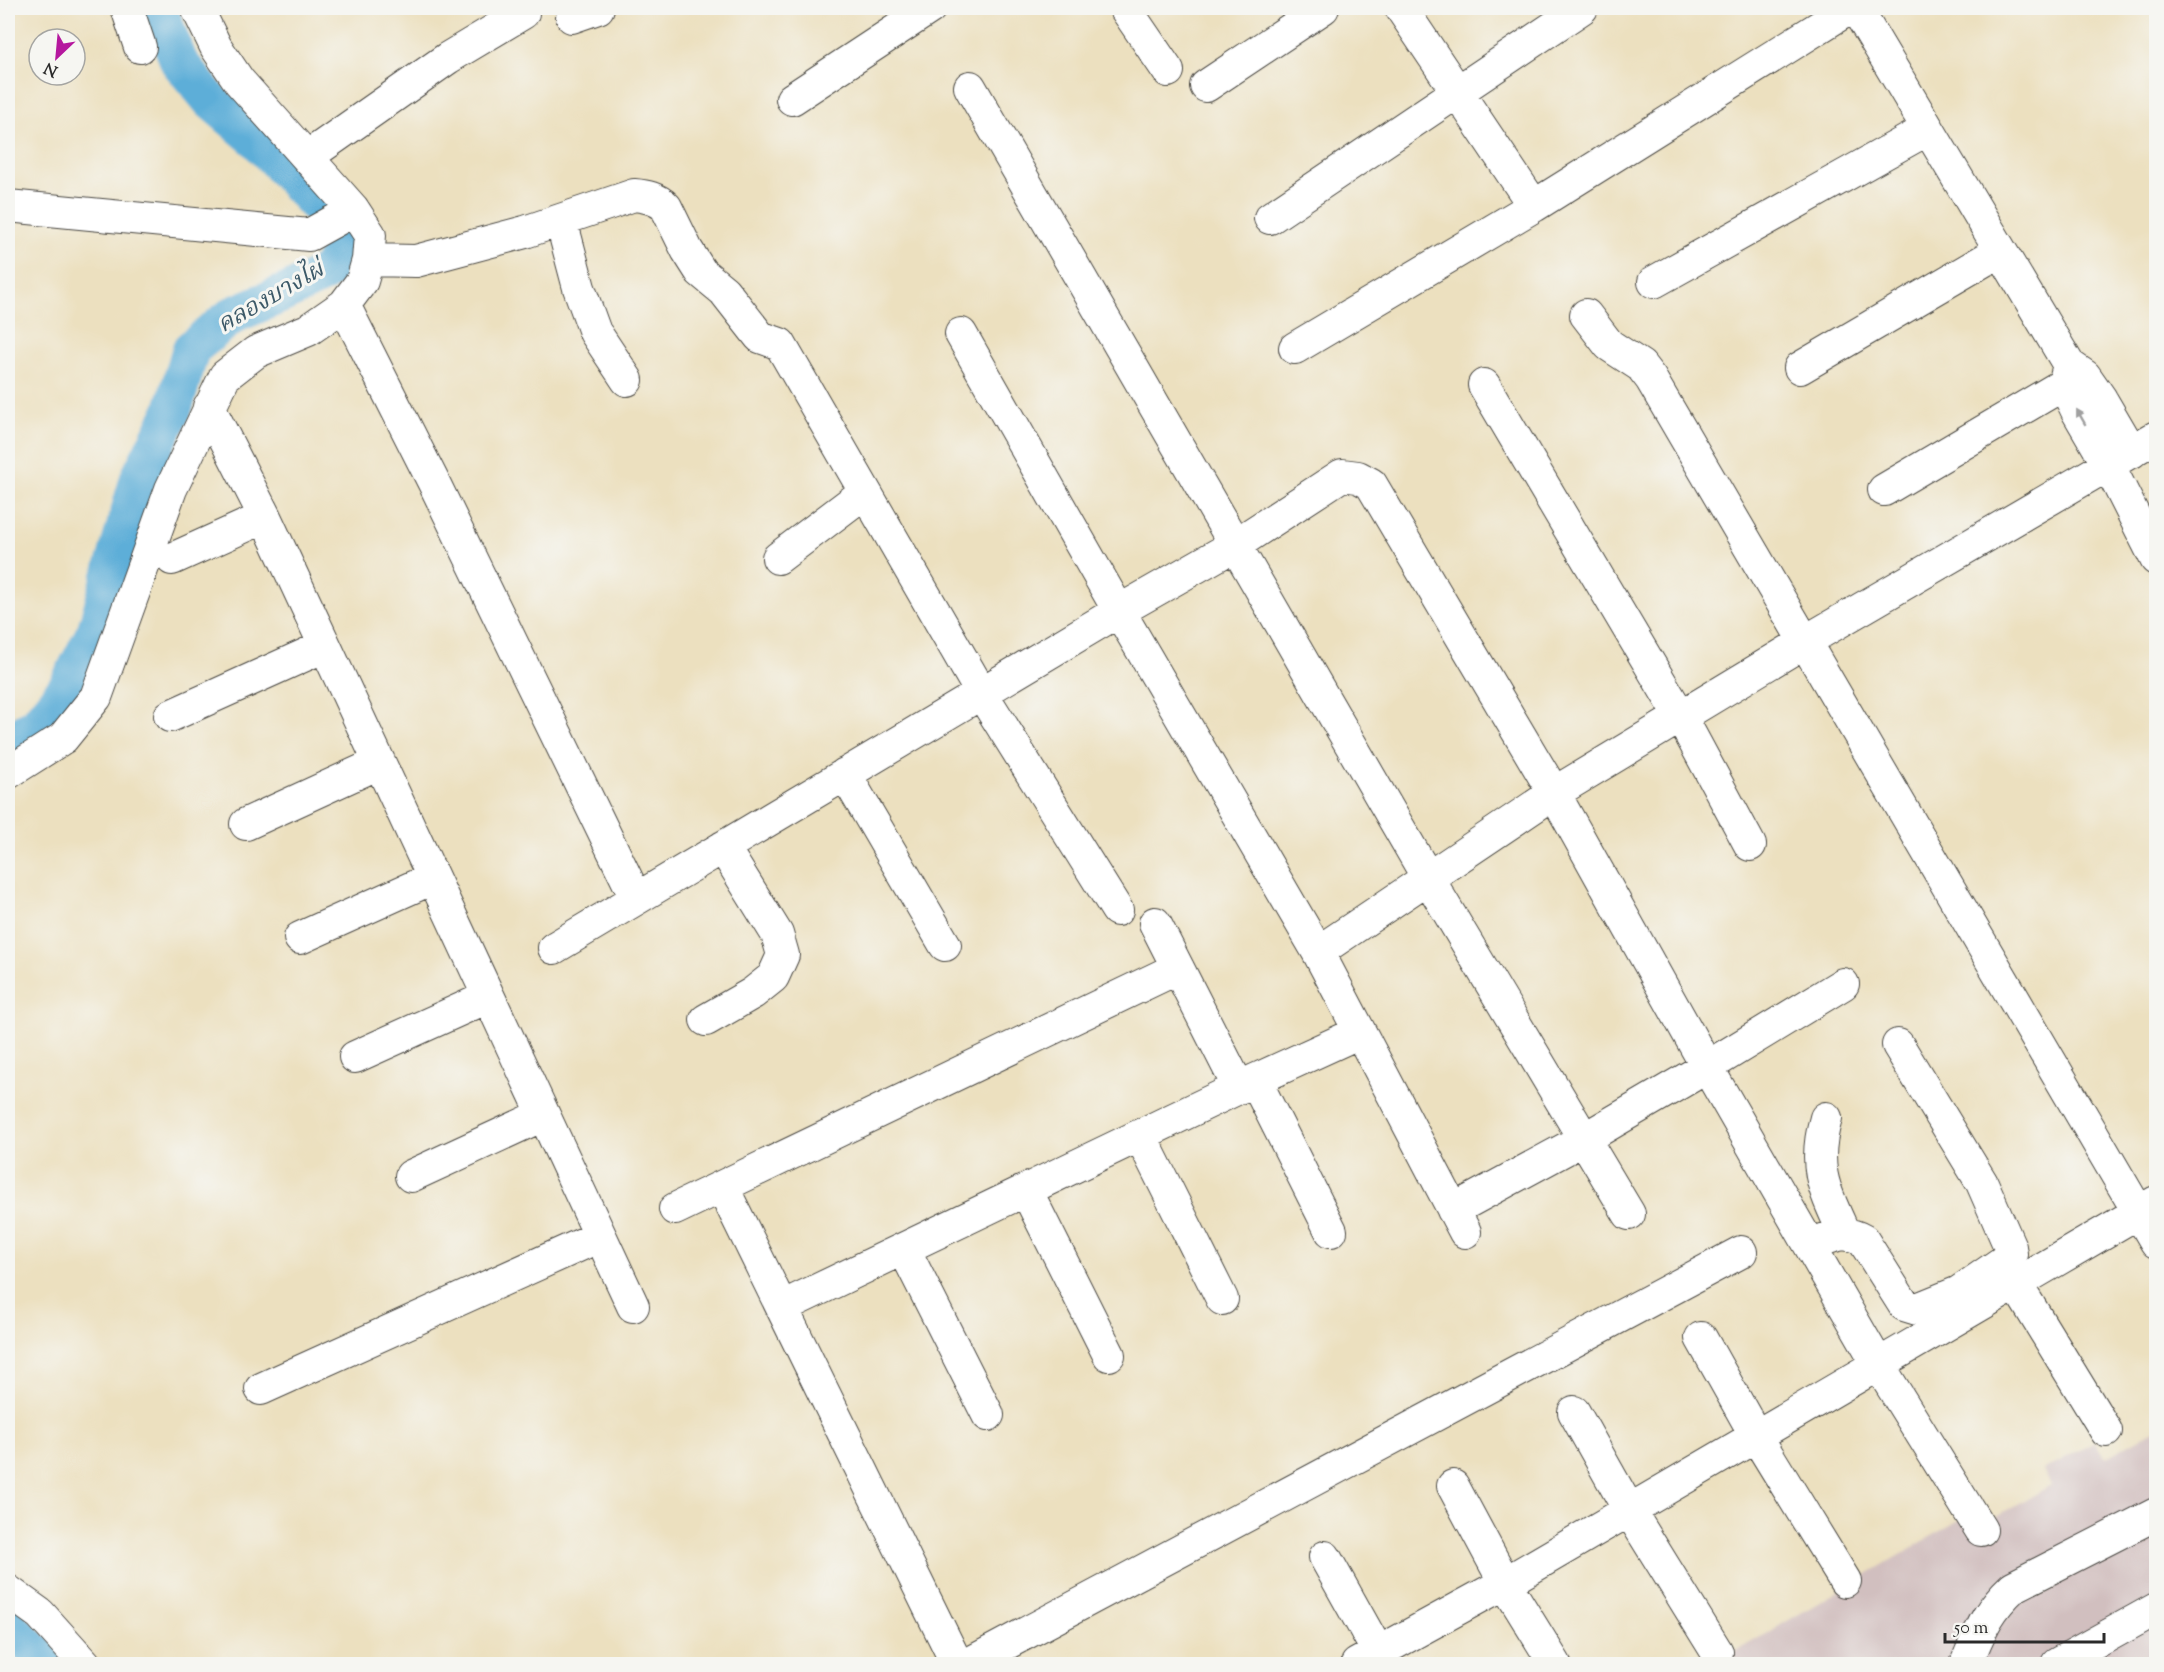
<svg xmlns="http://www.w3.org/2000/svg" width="2164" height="1672" viewBox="0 0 2164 1672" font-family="'Sorts Mill Goudy','Noto Serif Thai',serif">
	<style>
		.railway { fill: #d1bfbf }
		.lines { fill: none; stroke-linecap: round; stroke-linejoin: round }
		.river { stroke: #5daed8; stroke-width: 38 }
		.minor-casing { stroke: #484641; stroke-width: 34 }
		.minor { stroke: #fff; stroke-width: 32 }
		.oneway { fill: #a0a0a0 }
		.labels { text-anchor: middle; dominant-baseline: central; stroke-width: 6; stroke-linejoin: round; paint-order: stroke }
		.water-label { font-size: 24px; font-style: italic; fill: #3c5968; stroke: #f6f6f2 }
	</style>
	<rect width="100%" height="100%" fill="#f6f6f2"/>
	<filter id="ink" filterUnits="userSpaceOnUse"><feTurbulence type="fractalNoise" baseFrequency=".0167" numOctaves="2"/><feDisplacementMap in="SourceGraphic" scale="12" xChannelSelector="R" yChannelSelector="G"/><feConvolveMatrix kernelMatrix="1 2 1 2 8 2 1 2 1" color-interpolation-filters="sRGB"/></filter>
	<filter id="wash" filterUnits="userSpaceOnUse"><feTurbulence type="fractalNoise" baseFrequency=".008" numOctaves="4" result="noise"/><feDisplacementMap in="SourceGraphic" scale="24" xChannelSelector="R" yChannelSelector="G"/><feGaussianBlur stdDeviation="1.35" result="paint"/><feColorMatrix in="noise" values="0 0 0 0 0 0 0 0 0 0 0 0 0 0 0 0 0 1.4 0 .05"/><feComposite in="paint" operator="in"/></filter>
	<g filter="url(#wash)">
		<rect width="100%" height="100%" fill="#ece0bf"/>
		<!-- railway -->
		<path class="railway" d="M 2156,1429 L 2156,1664 L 1733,1664 L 1728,1656 L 1966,1516 L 1975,1530 L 2051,1485 L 2043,1470 L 2095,1442 L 2105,1458 Z"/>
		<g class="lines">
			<!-- river -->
			<path class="river" d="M 8,742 L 38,723 L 67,687 L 96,630 L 139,478 L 173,410 L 191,349 L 233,315 L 287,292 L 327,272 L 336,260 L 338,251 L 340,238 L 321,210 L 257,140 L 211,101 L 179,62 L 158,8
				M 8,1624 L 47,1664"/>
		</g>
	</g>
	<g filter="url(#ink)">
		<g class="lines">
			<defs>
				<path id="minor" d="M 127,8 L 140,47
					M 1125,8 L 1168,71
					M 1401,8 L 1534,206
					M 1856,8 L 2069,365 L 2085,376 L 2101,399 L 2132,452
					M 572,17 L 598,8
					M 1206,86 L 1323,8
					M 970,87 L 1428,878 L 1629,1214
					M 792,99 L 930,8
					M 307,157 L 448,58 L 523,13
					M 8,206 L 309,235 L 347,214 L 353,209
					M 1270,218 L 1582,8
					M 561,220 L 579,288 L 595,332 L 627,380
					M 368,260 L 416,261 L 525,232 L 634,195 C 646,196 657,198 666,207 L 687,250 L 701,272 L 724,291 L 760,337 L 780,344 L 982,694 L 1117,910
					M 1654,282 L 1928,129
					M 344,305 L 434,483 L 636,898
					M 1586,315 L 1609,345 L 1641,366 L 1651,379 L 2156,1242
					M 961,334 L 1119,611 L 1318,952 L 1465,1232
					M 1295,348 L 1534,206 L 1850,8
					M 2069,365 L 2064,384 L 2077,411 L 2109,466 L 2156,559
					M 1800,368 L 2000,251
					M 1484,385 L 1681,717 L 1750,845
					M 209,407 L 265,517 L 633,1306
					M 1884,490 L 2064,384 L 2085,376
					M 778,558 L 865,492
					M 172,559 L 265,517
					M 170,716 L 325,646
					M 8,773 L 63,738 L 96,697 L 171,489 L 225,376 L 256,352 L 308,330 L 344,305 L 362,281 L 368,260 L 370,235 L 353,209 L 239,81 L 216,47 L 197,8
					M 845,774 L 945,945
					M 246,824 L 379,763
					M 1155,923 L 1239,1088
					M 300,938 L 433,878
					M 554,948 L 1119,611 L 1235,545 L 1342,475 L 1358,477 L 1371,484 L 1554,793 L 1707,1067 L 1878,1364 L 1981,1530
					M 1318,952 L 1554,793 L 1806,641 L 2156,437
					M 706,1020 L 753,993 L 773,977 L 783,955 L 777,934 L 723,847
					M 355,1057 L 488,997
					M 1255,1080 L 1331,1231
					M 1826,1118 C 1812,1167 1824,1189 1844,1233
					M 1140,1135 L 1222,1299
					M 411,1176 L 543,1115
					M 723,1188 L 957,1664
					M 1026,1190 L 1109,1355
					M 675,1209 L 1178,968
					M 1453,1210 L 1584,1139 L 1707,1067 L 1843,984
					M 1810,1245 C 1830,1238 1843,1228 1863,1240 L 1904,1305 L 1917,1309 L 1959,1292 L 2007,1259 L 2011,1254 L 2010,1247 L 1982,1183 L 1898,1045
					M 904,1249 L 988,1415
					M 2016,1284 L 2106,1431
					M 782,1307 L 1255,1080 L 1360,1032
					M 1701,1338 L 1756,1436 L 1845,1581
					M 261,1389 L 600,1236
					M 1574,1412 L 1629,1510 L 1717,1652
					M 1453,1486 L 1505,1583 L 1555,1664
					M 1325,1557 L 1378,1652
					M 8,1591 L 40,1614 L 85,1664
					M 968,1664 L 1741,1252
					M 1357,1664 L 1505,1583 L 2156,1202
					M 1966,1664 C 1980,1632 1986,1612 2013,1587 L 2156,1514
					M 2057,1664 L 2156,1609"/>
			</defs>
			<!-- minor casing -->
			<use href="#minor" class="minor-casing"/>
			<!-- minor -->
			<use href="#minor" class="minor"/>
		</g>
		<!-- one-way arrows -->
		<defs><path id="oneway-solid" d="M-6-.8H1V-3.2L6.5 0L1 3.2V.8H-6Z" transform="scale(1.5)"/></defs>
		<use class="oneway" href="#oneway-solid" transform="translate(2081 417) rotate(-120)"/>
	</g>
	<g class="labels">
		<!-- water labels -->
		<g class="water-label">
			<text transform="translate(271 298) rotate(-30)">คลองบางไผ่</text>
		</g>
	</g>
	<!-- margin -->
	<rect width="2164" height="1672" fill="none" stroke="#f6f6f2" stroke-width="30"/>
	<!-- north arrow -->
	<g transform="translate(57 57) rotate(206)"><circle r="28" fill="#f6f6f2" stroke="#a5a5a2" stroke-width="1.5"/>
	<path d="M0-4.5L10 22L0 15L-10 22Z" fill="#b5179e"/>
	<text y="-9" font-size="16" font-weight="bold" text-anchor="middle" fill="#2b2b2b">N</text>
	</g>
	<!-- scale -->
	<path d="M1945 1633v9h159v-9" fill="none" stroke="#2b2b2b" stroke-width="3"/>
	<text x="1954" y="1633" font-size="18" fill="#2b2b2b" stroke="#f6f6f2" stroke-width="4.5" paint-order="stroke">50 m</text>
</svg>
